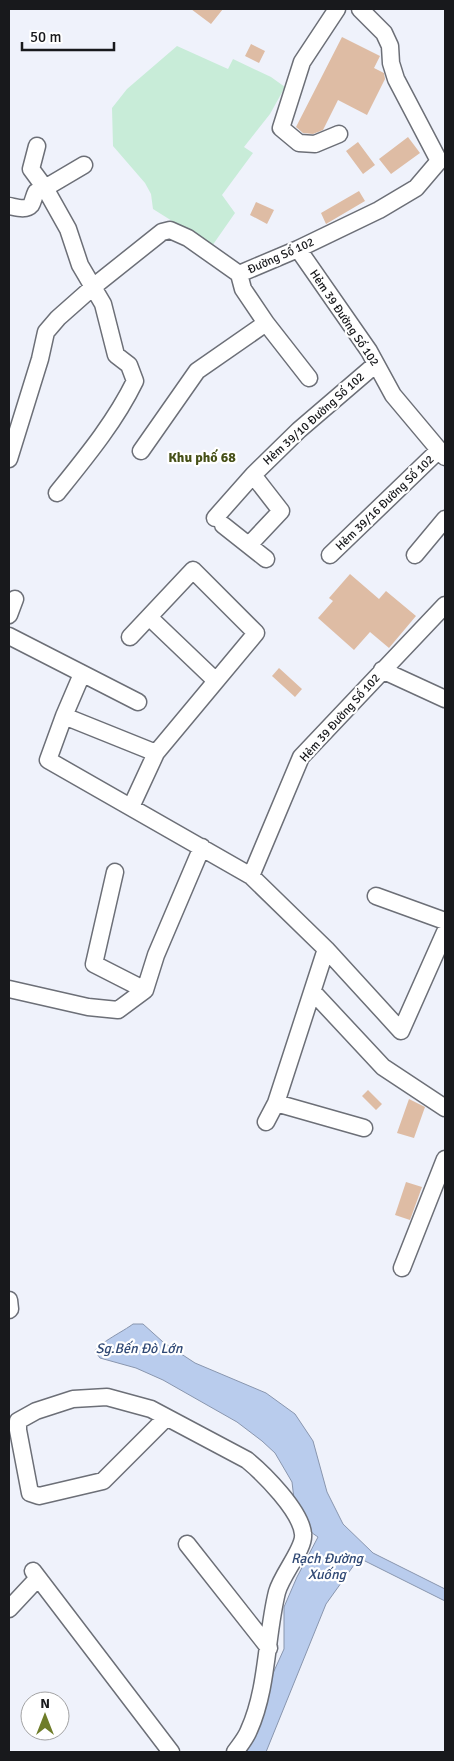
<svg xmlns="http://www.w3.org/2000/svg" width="454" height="1761" viewBox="0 0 454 1761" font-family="Signika,sans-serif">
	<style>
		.green { fill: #c8ecd8 }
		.water { fill: #b9cced; stroke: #8996ae }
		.building { fill: #debca4 }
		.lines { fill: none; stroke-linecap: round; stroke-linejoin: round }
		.minor-casing { stroke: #6c6f77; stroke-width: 19 }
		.minor { stroke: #fff; stroke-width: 16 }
		.labels { text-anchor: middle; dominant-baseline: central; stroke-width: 4.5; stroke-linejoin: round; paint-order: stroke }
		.street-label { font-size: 12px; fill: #18191c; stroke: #fff }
		.neighbourhood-label { font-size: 14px; font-weight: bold; fill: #465017; stroke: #fff }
		.water-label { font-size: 14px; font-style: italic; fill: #304975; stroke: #fff }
	</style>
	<rect width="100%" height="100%" fill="#eff2fb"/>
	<!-- green -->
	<path class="green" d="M 177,46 L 228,69 L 233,59 L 271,77 L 285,87 L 270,114 L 244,147 L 253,153 L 222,195 L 235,213 L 212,246 L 153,209 L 151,194 L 145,183 L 113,146 L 112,108 L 127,89 Z"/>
	<!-- water -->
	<path class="water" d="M 133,1324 L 143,1324 L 163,1342 L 195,1363 L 266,1393 L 295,1414 L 313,1441 L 327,1492 L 343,1524 L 373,1553 L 445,1589 L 445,1601 L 359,1558 L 326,1604 L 266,1752 L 244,1752 L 269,1682 L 284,1649 L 284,1607 L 297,1577 L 318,1537 L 302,1526 L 294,1499 L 292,1482 L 275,1453 L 262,1441 L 237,1422 L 163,1380 L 136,1368 L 100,1358 L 95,1351 C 99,1343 124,1331 133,1324 Z"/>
	<!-- building -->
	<path class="building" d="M 191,9 L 223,9 L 211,24 Z
		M 342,37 L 380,56 L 374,68 L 384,73 L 385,79 L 367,115 L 338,100 L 323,130 L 313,134 L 303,133 L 296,127 Z
		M 251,44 L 265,51 L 259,63 L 245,56 Z
		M 408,137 L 420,153 L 391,174 L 379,159 Z
		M 358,142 L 375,165 L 363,174 L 346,151 Z
		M 359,191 L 365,201 L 326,224 L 321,213 Z
		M 256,202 L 274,210 L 267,224 L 250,215 Z
		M 350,574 L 379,599 L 386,591 L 416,616 L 389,648 L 370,632 L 354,650 L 318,618 L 333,601 L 329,598 Z
		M 279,668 L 302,689 L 295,697 L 272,676 Z
		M 368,1090 L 382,1104 L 376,1110 L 362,1096 Z
		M 409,1099 L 425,1107 L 414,1138 L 397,1133 Z
		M 406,1182 L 422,1187 L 410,1220 L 395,1215 Z"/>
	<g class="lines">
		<defs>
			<path id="minor" d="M 337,9 L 302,62 L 281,128 L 299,143 L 315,144 L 339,134
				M 9,206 C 15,207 26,211 31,205 C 33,202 34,196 36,192 L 45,188 L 31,169 L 37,146
				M 298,249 L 369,351 L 393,395 L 445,457
				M 266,323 L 309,378
				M 141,451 L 197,371 L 266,323 L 243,289 L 239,274
				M 9,459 L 40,359 L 46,332 L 58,318 L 93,287 L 162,232 L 170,230 L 188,238 L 239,274 L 298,249 L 379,210 L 416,188 L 439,161 L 396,79 L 391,63 L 390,46 L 384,33 L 360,9
				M 57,493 C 86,457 115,422 135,381 L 129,365 L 116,355 L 103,304 L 80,265 L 68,229 L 45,188 L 84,165
				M 215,518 L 253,475 L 299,430 L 376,364
				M 223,525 L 266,559
				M 249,545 L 281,511 L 253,475
				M 330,555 L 439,450
				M 415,555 L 445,519
				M 9,615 L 15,599
				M 149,617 L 216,681 L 156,753
				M 9,636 L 138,702
				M 130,637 L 193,570 L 256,633 L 216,681
				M 382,670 L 445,699
				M 82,674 L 64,716 L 156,753 L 131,807
				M 64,716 L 48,760 L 251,876 L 326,949 L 401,1031 L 445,932
				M 115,872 L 94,964 L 145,990 L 156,955 L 202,847
				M 251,876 L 301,757 L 445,605
				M 376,896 L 445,921
				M 9,989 L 88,1007 L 118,1010 L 145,990
				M 313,992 L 383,1067 L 445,1108
				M 276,1103 L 364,1128
				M 266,1122 L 276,1103 L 326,949
				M 402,1268 L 445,1159
				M 9,1300 L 10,1309 L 9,1310
				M 166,1418 L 103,1481 L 39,1496 L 30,1493 L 18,1430 L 18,1421 L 36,1411 L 73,1399 L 107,1397 L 151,1409 L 247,1460 C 264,1474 301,1511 303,1534 C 305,1548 282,1574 277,1592 C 266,1636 268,1688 249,1730 C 246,1738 240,1745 235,1752
				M 187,1544 L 269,1648
				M 33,1571 L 171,1752
				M 9,1609 L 38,1578"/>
		</defs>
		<!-- minor casing -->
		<use href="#minor" class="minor-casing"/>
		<!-- minor -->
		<use href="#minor" class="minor"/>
	</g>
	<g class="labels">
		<!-- street labels -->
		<g class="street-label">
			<text transform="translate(281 256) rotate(-24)">Đường Số 102</text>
			<text transform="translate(344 318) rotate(56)">Hẻm 39 Đường Số 102</text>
			<text transform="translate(314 419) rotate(-42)">Hẻm 39/10 Đường Số 102</text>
			<text transform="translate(385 503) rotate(-44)">Hẻm 39/16 Đường Số 102</text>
			<text transform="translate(340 718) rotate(-48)">Hẻm 39 Đường Số 102</text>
		</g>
		<!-- neighbourhood labels -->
		<g class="neighbourhood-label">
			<text x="202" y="457">Khu phố 68</text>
		</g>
		<!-- water labels -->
		<g class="water-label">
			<text x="139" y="1348">Sg.Bến Đò Lớn</text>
			<text x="327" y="1558">Rạch Đường<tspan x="327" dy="16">Xuống</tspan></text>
		</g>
	</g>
	<!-- border -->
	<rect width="454" height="1761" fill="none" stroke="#18191c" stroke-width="20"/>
	<!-- north arrow -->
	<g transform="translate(45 1716)"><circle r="24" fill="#ffffff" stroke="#a3a3a4"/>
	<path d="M0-4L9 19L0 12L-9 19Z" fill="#6e7c29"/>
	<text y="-8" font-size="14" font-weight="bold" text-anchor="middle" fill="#18191c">N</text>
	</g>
	<!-- scale -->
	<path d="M22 42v8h92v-8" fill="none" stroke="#18191c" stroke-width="2.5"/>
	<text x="30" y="42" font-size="15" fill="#18191c" stroke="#ffffff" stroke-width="4" paint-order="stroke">50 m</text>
</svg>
